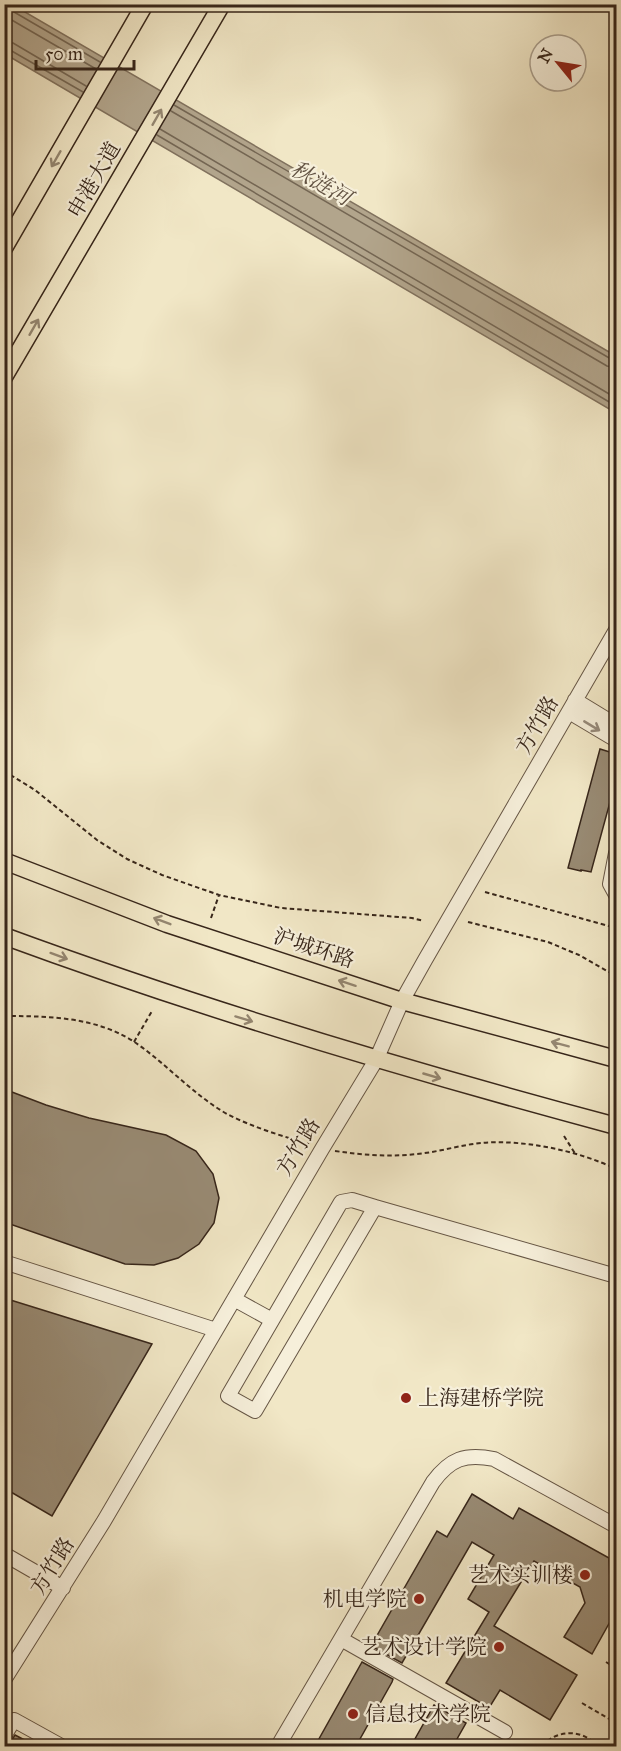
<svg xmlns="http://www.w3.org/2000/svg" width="621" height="1751" viewBox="0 0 621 1751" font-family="'IM FELL Great Primer','Noto Serif SC',serif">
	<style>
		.water { fill: #b2a58c; stroke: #81725e; stroke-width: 1.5 }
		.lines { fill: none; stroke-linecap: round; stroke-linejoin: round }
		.shore { stroke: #746653; stroke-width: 1.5 }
		.building { fill: #988a73; stroke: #37261a; stroke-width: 1.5 }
		.minor-casing { stroke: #665645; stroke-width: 16 }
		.major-casing { stroke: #37261a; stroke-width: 19 }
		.path { stroke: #37261a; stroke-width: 2; stroke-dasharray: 4.5 3; stroke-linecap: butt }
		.minor { stroke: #f6efda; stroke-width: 14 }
		.major { stroke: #f1e7c6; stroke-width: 16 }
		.oneway { stroke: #948670 }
		.oneway2 { stroke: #968a7a }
		.poi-dot { fill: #8f2418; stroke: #f6efda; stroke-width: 2 }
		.labels { text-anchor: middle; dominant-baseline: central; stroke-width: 4.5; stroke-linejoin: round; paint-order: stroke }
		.street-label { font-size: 21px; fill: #37261a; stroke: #f6efda }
		.poi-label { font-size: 21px; fill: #37261a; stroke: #f6efda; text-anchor: end }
		.water-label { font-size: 22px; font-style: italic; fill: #625242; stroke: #f6efda }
	</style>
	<rect width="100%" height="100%" fill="#f1e7c6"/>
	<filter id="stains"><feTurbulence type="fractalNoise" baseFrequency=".00333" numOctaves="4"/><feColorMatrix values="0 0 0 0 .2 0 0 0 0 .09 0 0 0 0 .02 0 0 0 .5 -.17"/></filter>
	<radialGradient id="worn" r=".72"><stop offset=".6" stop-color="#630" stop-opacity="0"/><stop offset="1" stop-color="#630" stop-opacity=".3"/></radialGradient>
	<!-- water -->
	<path class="water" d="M 5,5 L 13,5 L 616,356 L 616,413 L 5,54 Z"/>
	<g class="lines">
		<!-- shore -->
		<path class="shore" d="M 11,4 L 14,12 L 100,62
			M 4,12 L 10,19 L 96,69
			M 4,42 L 13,43 L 86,86
			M 4,49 L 10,50 L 83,92
			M 174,105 L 611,359 L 616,360
			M 171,111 L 607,366 L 616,368
			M 160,129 L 616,398
			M 157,135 L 616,406"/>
	</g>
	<!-- building -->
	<path class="building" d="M 600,749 L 613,753 L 612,755 L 616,756 L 616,780 L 591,872 L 581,870 L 581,871 L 568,868 Z
		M 4,1089 L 46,1105 L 89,1118 L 166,1135 L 196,1151 L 213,1174 L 219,1198 L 214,1223 L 199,1244 L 178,1258 L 154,1265 L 125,1264 L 4,1222 Z
		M 4,1298 L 152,1344 L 52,1516 L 4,1488 Z
		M 472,1494 L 513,1519 L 519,1508 L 609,1558 L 610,1581 L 616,1599 L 616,1611 L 592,1654 L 564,1637 L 585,1603 L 580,1587 L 534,1561 L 494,1626 L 577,1675 L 550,1720 L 500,1690 L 489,1708 L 446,1683 L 489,1612 L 468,1599 L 494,1555 L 472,1542 L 402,1663 L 371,1646 L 437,1531 L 447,1537 Z
		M 362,1662 L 393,1679 L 392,1682 L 356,1746 L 315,1746 Z
		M 434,1705 L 466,1723 L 453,1746 L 411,1746 Z
		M 15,1735 L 36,1746 L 8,1746 Z"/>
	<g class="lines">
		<defs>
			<path id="minor" d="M 575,700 L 616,725
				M 569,712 L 616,740
				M 616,853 L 610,884 L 616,895
				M 375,1207 L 352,1200 L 341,1202 L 228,1396 L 255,1411 L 375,1207 L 616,1276
				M 4,1262 L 216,1330
				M 234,1299 L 272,1320
				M 4,1554 L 63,1588
				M 341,1639 L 505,1732
				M 4,1680 L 104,1521 L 322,1149 L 376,1060 L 402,1001 L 425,960 L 616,630
				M 4,1736 L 14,1720 L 61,1746
				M 278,1746 L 433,1482 C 450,1459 465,1453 494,1459 L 616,1526"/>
			<path id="major" d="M 4,248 L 145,4
				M 4,377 L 222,4
				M 4,861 L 167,924 L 402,1001 L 616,1059
				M 4,936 C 205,1010 410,1071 616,1126"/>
		</defs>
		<!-- minor casing -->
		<use href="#minor" class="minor-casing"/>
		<!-- major casing -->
		<use href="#major" class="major-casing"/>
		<!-- path -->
		<path class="path" d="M 4,771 L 35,790 L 97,840 L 127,859 L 162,875 L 219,895 L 281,908 L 412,918 L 424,921
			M 485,892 L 616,928
			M 211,918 L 219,895
			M 468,922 L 548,942 L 579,955 L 616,976
			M 4,1016 C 48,1016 95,1017 133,1041 C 166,1063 192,1094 227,1114 C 252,1127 282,1136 309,1144
			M 134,1042 L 152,1011
			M 564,1136 L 576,1155
			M 335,1151 C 363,1155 389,1157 417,1154 C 439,1152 460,1145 481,1143 C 523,1139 579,1151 616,1169
			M 616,1545 L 613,1571 L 616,1587
			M 606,1662 L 616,1668
			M 582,1703 L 616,1723
			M 542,1746 C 556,1730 582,1728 597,1746"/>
		<!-- minor -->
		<use href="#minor" class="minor"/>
		<!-- major -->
		<use href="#major" class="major"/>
	</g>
	<!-- one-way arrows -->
	<defs><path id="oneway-shaft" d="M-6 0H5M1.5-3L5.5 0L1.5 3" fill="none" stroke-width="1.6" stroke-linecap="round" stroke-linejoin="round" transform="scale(1.5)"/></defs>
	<g class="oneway">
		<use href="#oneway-shaft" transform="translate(157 117) rotate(-60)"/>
		<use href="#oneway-shaft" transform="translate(56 159) rotate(120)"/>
		<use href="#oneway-shaft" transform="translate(34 327) rotate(-60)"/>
		<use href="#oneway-shaft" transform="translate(162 921) rotate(-159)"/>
		<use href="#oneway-shaft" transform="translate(59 956) rotate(20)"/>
		<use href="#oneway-shaft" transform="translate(347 983) rotate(-162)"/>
		<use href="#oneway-shaft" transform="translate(244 1019) rotate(17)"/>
		<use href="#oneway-shaft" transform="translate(560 1044) rotate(-165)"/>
		<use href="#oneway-shaft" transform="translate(432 1076) rotate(16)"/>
	</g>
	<use class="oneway2" href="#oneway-shaft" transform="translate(592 726) rotate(31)"/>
	<!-- markers -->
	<g class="poi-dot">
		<circle cx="406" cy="1398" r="6"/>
		<circle cx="585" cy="1575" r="6"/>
		<circle cx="419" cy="1599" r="6"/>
		<circle cx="499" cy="1647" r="6"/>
		<circle cx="353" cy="1714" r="6"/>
	</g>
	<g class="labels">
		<!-- street labels -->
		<g class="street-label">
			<text transform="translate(94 180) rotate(-60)">申港大道</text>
			<text transform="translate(537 725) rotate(-60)">方竹路</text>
			<text transform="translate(314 948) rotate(18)">沪城环路</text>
			<text transform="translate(298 1147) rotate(-59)">方竹路</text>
			<text transform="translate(52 1566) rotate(-58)">方竹路</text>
		</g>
		<!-- poi labels -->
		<g class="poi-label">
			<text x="418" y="1398" text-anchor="start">上海建桥学院</text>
			<text x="573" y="1575">艺术实训楼</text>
			<text x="407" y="1599">机电学院</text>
			<text x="487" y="1647">艺术设计学院</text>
			<text x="365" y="1714" text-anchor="start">信息技术学院</text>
		</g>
		<!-- water labels -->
		<g class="water-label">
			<text transform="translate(321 183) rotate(30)">秋涟河</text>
		</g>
	</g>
	<!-- margin -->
	<rect width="621" height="1751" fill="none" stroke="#f1e7c6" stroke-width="24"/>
	<rect x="6" y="6" width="609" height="1739" fill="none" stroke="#37261a" stroke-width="3"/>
	<rect x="12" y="12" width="597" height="1727" fill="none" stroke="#37261a" stroke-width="1.5"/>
	<!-- north arrow -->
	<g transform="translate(558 63) rotate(300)"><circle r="28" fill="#f6efda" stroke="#aa9f8d" stroke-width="1.5"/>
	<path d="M0-4.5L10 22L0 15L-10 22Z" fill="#8f2418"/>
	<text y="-9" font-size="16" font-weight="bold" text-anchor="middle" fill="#37261a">N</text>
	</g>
	<!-- scale -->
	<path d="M36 60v9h98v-9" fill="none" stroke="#37261a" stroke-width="3"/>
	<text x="45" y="60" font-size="18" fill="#37261a" stroke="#f6efda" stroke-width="4.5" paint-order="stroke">50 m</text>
	<rect width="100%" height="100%" filter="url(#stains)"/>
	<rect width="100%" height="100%" fill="url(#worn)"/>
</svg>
